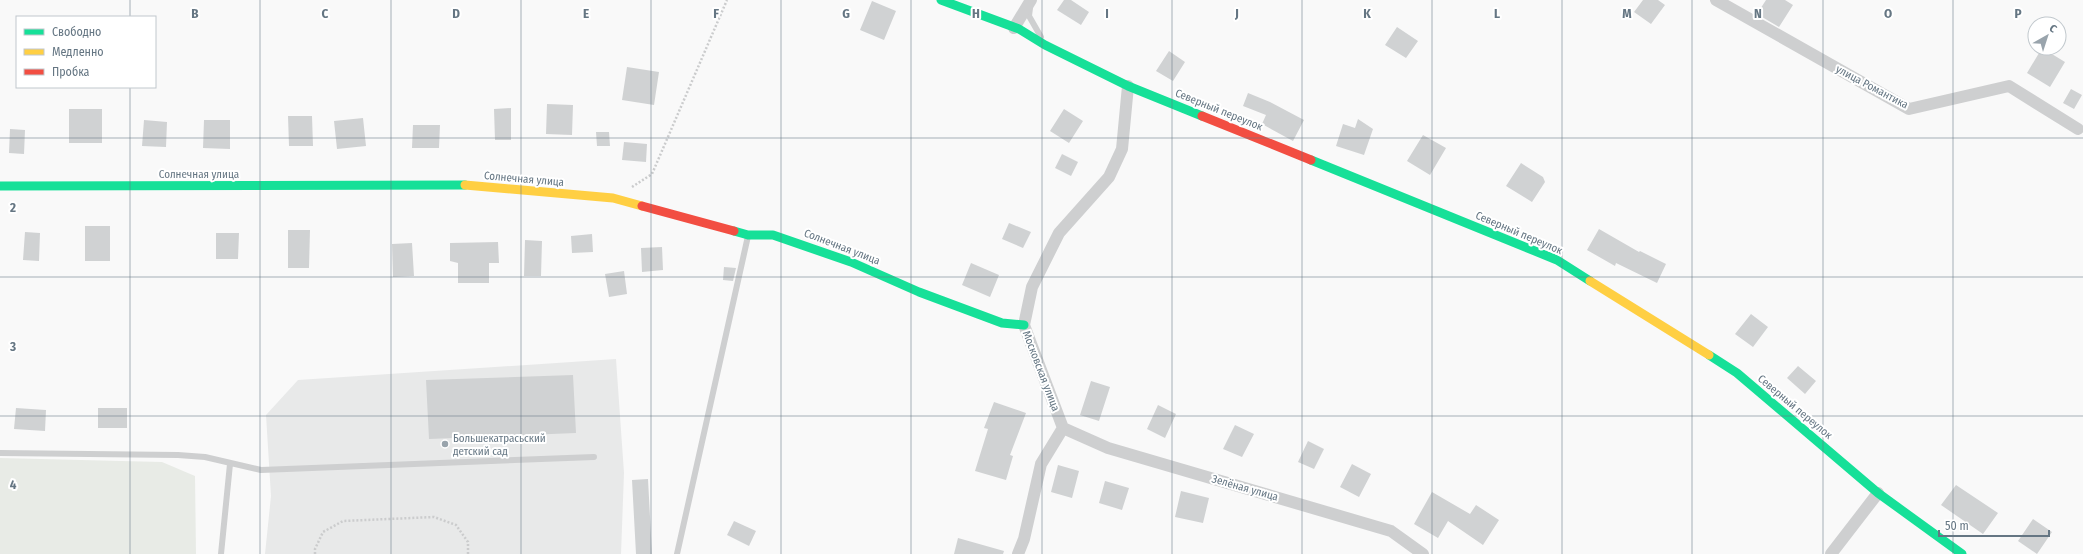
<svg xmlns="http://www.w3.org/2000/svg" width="2083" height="554" viewBox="0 0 2083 554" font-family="'Fira Sans Condensed',sans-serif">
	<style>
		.built { fill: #e8e9e9 }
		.green { fill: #e8ebe6 }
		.building { fill: #d0d2d3 }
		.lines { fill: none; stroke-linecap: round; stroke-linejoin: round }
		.path { stroke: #cbcccd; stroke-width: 2.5; stroke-dasharray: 2 2; stroke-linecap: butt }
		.lane { stroke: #cecfd0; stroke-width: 6 }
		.street { stroke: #cecfd0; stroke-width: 12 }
		.fast { stroke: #16e098; stroke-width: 9 }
		.slow { stroke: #ffcf43; stroke-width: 9 }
		.jam { stroke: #f24e42; stroke-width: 9 }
		.grid { fill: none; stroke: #657683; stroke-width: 1; stroke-opacity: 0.55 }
		.poi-dot { fill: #99a4ac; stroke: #fff; stroke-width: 1.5 }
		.labels { text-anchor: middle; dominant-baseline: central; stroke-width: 4; stroke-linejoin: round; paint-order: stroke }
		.street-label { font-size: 11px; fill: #657683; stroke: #fff }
		.poi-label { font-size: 11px; fill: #657683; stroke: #fff; text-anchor: start }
		.grid-label { font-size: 13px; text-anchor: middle; font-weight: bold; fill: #657683; stroke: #fff; stroke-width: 4; stroke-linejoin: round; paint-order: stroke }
	</style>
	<rect width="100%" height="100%" fill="#f9f9f9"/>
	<!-- built -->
	<path class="built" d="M 616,359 L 624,473 L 621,554 L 265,554 L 271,496 L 266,415 L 298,380 Z"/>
	<!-- green -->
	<path class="green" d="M 0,458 L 162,462 L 195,476 L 196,554 L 0,554 Z"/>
	<!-- building -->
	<path class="building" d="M 1064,0 L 1071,0 L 1089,12 L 1081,25 L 1057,10 Z
		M 1643,0 L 1658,0 L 1665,5 L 1651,24 L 1634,12 Z
		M 1766,0 L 1785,0 L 1793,5 L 1779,27 L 1757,14 Z
		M 872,1 L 896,11 L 884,40 L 860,30 Z
		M 1397,27 L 1418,41 L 1406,58 L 1385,45 Z
		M 2042,48 L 2065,62 L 2050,87 L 2027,73 Z
		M 1169,51 L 1185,62 L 1173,81 L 1156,71 Z
		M 627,67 L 659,72 L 654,105 L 622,100 Z
		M 2071,89 L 2082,95 L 2074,109 L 2063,103 Z
		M 1248,93 L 1270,102 L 1304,120 L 1293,141 L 1262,124 L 1266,115 L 1243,106 Z
		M 547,104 L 573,105 L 572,135 L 546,134 Z
		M 511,108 L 511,140 L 495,140 L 494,109 Z
		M 69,109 L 102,109 L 102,143 L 69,143 Z
		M 1064,109 L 1083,121 L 1069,143 L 1050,131 Z
		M 288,116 L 312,116 L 313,146 L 289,146 Z
		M 363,118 L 366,146 L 337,149 L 334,121 Z
		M 1358,119 L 1373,129 L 1364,155 L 1336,146 L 1343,124 L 1355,128 Z
		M 144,120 L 167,122 L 166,147 L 142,146 Z
		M 204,120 L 230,120 L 230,149 L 203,148 Z
		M 413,125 L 440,125 L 439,148 L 412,148 Z
		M 10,129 L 25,130 L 24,154 L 9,153 Z
		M 596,132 L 609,132 L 610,146 L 597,146 Z
		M 1423,135 L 1446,148 L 1430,175 L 1407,161 Z
		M 624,142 L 647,144 L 646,162 L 622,160 Z
		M 1062,154 L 1078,162 L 1071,176 L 1055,168 Z
		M 1521,163 L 1543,177 L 1545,182 L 1532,202 L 1506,186 Z
		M 1009,223 L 1031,232 L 1023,248 L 1002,239 Z
		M 85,226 L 110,226 L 110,261 L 85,261 Z
		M 1599,229 L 1639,252 L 1640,251 L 1666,264 L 1657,283 L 1616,263 L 1615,266 L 1587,250 Z
		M 288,230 L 310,230 L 309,268 L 288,268 Z
		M 25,232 L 40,233 L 39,261 L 23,260 Z
		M 216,233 L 239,233 L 238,259 L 216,259 Z
		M 592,234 L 593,252 L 572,253 L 571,236 Z
		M 525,240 L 542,241 L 541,276 L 524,276 Z
		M 498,242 L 499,263 L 489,263 L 489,283 L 458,283 L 458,263 L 450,261 L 450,243 Z
		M 412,243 L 414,276 L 393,277 L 392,244 Z
		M 662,247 L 663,270 L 642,272 L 641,248 Z
		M 971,263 L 999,275 L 990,297 L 962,285 Z
		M 724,267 L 736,268 L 733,281 L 723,280 Z
		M 624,271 L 627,294 L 609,297 L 605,274 Z
		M 1751,314 L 1768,327 L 1753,347 L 1735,334 Z
		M 1798,366 L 1816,381 L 1805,394 L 1787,378 Z
		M 573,375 L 576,433 L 429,439 L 426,380 Z
		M 1091,381 L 1110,387 L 1099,421 L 1080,415 Z
		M 994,402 L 1026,413 L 1010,455 L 1013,456 L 1006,480 L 975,471 L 988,429 L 984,428 Z
		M 1158,405 L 1176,414 L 1165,438 L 1147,429 Z
		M 16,408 L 46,410 L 45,431 L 14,429 Z
		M 98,408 L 127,408 L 127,428 L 98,428 Z
		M 1235,425 L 1254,434 L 1242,457 L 1223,449 Z
		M 1308,441 L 1324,449 L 1314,469 L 1298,462 Z
		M 1352,464 L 1371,474 L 1359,497 L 1340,487 Z
		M 1058,465 L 1079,471 L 1072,498 L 1051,492 Z
		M 648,479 L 652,554 L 636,554 L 632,480 Z
		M 1105,481 L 1129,488 L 1122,510 L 1099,503 Z
		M 1956,485 L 1998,513 L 1983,534 L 1941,505 Z
		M 1181,491 L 1209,498 L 1203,523 L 1175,517 Z
		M 1432,492 L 1470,514 L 1476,505 L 1499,520 L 1483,545 L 1448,521 L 1438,538 L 1414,524 Z
		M 2033,519 L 2052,532 L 2037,554 L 2018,541 Z
		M 734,521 L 756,531 L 749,546 L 727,535 Z
		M 958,538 L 1004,551 L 1003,554 L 954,554 Z"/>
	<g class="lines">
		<!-- path -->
		<path class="path" d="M 632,187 L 652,174 L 727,0
			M 315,554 L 315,549 L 323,532 L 343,521 L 434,517 L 456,525 L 468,542 L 468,554"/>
		<!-- lane -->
		<path class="lane" d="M 1030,8 L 1029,16 L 1041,37
			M 0,453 L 178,455 L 205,457 L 261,470 L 594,457
			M 221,554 L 230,464
			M 677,554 L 748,236"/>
		<!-- street -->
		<path class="street" d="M 1716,0 L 1909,109 L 2009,86 L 2078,129
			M 1014,28 L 1031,0
			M 1063,428 L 1108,448 L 1391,531 L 1423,554
			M 1018,554 L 1024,539 L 1041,464 L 1063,428 L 1024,325 L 1032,287 L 1059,233 L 1109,177 L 1122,149 L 1128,86
			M 1831,554 L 1878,493"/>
		<!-- fast -->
		<path class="fast" d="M 941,0 L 1019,29 L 1045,45 L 1128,86 L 1202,116
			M 1311,160 L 1557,260 L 1590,281
			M 0,186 L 465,185
			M 734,231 L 748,235 L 773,235 L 851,262 L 919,292 L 1002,323 L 1024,325
			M 1709,355 L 1737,373 L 1878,493 L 1962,554"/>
		<!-- slow -->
		<path class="slow" d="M 465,185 L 613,198 L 642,206
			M 1590,281 L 1709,355"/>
		<!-- jam -->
		<path class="jam" d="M 1202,116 L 1311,160
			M 642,206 L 734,231"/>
	</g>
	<!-- grid -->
	<path class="grid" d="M 130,0 L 130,17M 260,0 L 260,554M 391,0 L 391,554M 521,0 L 521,554M 651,0 L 651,554M 781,0 L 781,554M 911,0 L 911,554M 1042,0 L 1042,554M 1172,0 L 1172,554M 1302,0 L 1302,554M 1432,0 L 1432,554M 1562,0 L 1562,554M 1692,0 L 1692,554M 1823,0 L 1823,554M 1953,0 L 1953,554M 130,87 L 130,554M 0,138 L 2083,138M 0,277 L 2083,277M 0,416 L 2083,416"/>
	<!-- markers -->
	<circle class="poi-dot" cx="445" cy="444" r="4"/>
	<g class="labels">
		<!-- street labels -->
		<g class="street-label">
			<text transform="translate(1872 87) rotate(28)">улица Романтика</text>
			<text transform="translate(1219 110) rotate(22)">Северный переулок</text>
			<text x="199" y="174">Солнечная улица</text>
			<text transform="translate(524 179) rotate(5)">Солнечная улица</text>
			<text transform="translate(1519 233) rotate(23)">Северный переулок</text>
			<text transform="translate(842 247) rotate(21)">Солнечная улица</text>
			<text transform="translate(1041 371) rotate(69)">Московская улица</text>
			<text transform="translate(1795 407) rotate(40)">Северный переулок</text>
			<text transform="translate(1245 488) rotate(16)">Зелёная улица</text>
		</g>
		<!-- poi labels -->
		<g class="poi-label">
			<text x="453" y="438">Большекатрасьский<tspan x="453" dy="13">детский сад</tspan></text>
		</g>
	</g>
	<g class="grid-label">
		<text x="195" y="18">B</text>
		<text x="325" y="18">C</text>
		<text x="456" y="18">D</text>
		<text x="586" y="18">E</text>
		<text x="716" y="18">F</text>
		<text x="846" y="18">G</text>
		<text x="976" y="18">H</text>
		<text x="1107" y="18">I</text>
		<text x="1237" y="18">J</text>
		<text x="1367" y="18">K</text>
		<text x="1497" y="18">L</text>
		<text x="1627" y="18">M</text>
		<text x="1758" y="18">N</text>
		<text x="1888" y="18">O</text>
		<text x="2018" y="18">P</text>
		<text x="13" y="212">2</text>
		<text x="13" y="351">3</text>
		<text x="13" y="489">4</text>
	</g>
	<!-- legend -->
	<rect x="16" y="16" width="140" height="72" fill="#ffffff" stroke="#c1c8cd"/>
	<rect x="24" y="29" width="20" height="6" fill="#16e098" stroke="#c1c8cd"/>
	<text x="52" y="36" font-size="12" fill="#657683">Свободно</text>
	<rect x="24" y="49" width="20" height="6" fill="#ffcf43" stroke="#c1c8cd"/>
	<text x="52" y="56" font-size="12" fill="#657683">Медленно</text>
	<rect x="24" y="69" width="20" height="6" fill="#f24e42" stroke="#c1c8cd"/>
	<text x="52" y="76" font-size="12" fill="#657683">Пробка</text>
	<!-- north arrow -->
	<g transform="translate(2047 36) rotate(39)"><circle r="19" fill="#ffffff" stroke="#c1c8cd"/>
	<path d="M0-3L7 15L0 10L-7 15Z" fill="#99a4ac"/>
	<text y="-6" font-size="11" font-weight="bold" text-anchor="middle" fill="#657683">С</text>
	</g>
	<!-- scale -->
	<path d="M1939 530v6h110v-6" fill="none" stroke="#657683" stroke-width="2"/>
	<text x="1945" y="530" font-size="12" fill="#657683" stroke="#ffffff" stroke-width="3" paint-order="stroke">50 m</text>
</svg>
